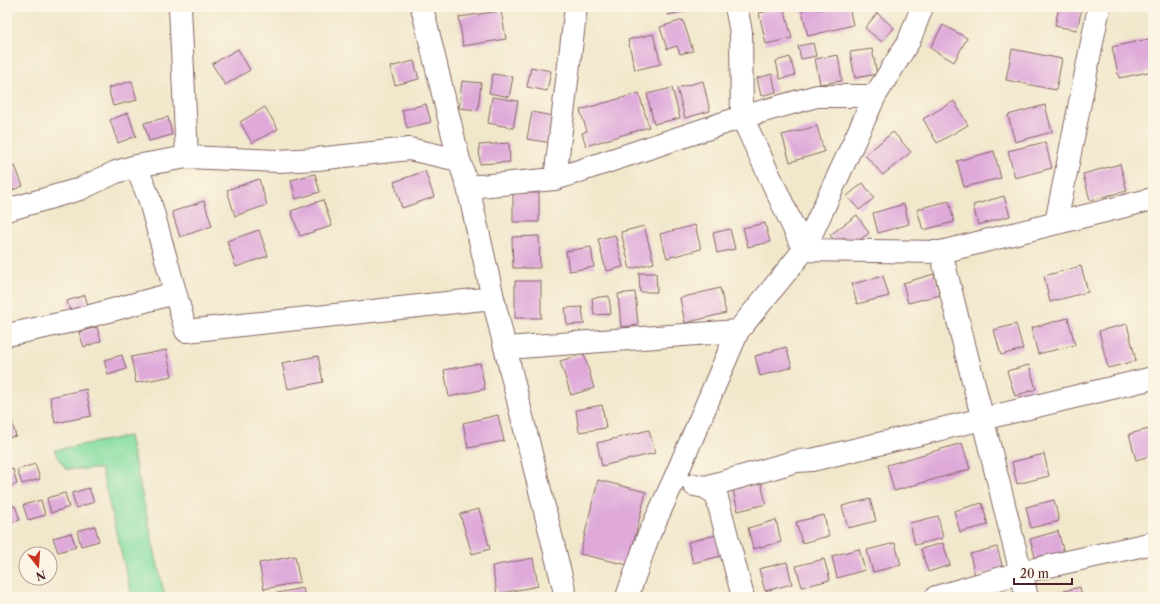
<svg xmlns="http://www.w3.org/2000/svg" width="1160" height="604" viewBox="0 0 1160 604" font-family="'Libre Caslon Text',serif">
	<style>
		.green { fill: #84dda1; stroke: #677e66 }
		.building { fill: #dfaada }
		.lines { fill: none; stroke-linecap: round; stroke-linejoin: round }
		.minor-casing { stroke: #846563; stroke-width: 24 }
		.minor { stroke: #fff; stroke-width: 22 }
	</style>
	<rect width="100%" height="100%" fill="#fcf5e5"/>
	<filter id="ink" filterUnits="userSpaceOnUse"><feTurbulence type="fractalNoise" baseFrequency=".025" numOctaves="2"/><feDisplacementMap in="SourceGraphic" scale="8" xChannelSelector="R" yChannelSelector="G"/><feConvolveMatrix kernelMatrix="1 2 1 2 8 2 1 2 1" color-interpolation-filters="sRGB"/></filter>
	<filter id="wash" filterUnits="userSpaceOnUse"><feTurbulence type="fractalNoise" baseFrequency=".012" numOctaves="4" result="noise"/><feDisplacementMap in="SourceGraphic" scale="16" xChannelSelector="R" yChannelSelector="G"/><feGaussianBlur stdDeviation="0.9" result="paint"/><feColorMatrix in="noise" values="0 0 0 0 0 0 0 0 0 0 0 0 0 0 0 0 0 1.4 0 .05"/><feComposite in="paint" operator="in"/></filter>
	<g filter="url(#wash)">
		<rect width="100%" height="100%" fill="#f1e8cc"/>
		<!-- green -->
		<path class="green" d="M 129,436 L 165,597 L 132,597 L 101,469 L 66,469 L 54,450 Z"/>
		<g id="blocks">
			<!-- building -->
			<path class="building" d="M 666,7 L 700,7 L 700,8 L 668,15 Z
				M 801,7 L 817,7 L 817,10 L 831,7 L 849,7 L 853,25 L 808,36 Z
				M 1059,7 L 1082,7 L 1077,30 L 1055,26 Z
				M 784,8 L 792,38 L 766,44 L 759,13 Z
				M 501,11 L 506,39 L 463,46 L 459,17 Z
				M 877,13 L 894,28 L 882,42 L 865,28 Z
				M 683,20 L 693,51 L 680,54 L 677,46 L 667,49 L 660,27 Z
				M 943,25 L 967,38 L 954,62 L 930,48 Z
				M 653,34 L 661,64 L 635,70 L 628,40 Z
				M 1153,38 L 1153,71 L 1119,78 L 1112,47 Z
				M 813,43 L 816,56 L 801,59 L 798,46 Z
				M 238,49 L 250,70 L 225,85 L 212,64 Z
				M 872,49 L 877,74 L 855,78 L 850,52 Z
				M 1012,49 L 1062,59 L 1056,90 L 1006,80 Z
				M 838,55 L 842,81 L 820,84 L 815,59 Z
				M 790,57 L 795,75 L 780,79 L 776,61 Z
				M 414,61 L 419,79 L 395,85 L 390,67 Z
				M 531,67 L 551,71 L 547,91 L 527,87 Z
				M 493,74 L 513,77 L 509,97 L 489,93 Z
				M 772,74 L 776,92 L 761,96 L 757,78 Z
				M 132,81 L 137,100 L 113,106 L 108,88 Z
				M 462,81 L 481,83 L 478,110 L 459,108 Z
				M 703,81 L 710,111 L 685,118 L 677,88 Z
				M 672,88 L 680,118 L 654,124 L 647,94 Z
				M 639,93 L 649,127 L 586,146 L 582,133 L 587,131 L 580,110 Z
				M 492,97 L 518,101 L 513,128 L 488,123 Z
				M 954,101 L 968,125 L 937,143 L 923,119 Z
				M 426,104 L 431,122 L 407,128 L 402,110 Z
				M 1045,105 L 1052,132 L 1015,142 L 1008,115 Z
				M 265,107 L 278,129 L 252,143 L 240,122 Z
				M 532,112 L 557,117 L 552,143 L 527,139 Z
				M 128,113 L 136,136 L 118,143 L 110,120 Z
				M 168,117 L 172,135 L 149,141 L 144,123 Z
				M 817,126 L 824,152 L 790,162 L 782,135 Z
				M 893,132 L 911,152 L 883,175 L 865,155 Z
				M 1045,142 L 1052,168 L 1015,178 L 1008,151 Z
				M 509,143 L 510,162 L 480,164 L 479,145 Z
				M 994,151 L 1001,178 L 964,187 L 957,161 Z
				M 1120,164 L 1127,191 L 1090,200 L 1083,174 Z
				M 15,166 L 23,186 L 7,192 L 7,169 Z
				M 425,171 L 434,197 L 402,208 L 394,182 Z
				M 315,174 L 320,192 L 296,199 L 291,180 Z
				M 259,179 L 267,205 L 235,216 L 227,190 Z
				M 863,183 L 874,198 L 859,210 L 847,196 Z
				M 513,193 L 539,193 L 539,222 L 513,222 Z
				M 1004,196 L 1010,216 L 978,225 L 973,205 Z
				M 323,200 L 332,226 L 300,236 L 291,211 Z
				M 204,201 L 212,226 L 180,237 L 172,212 Z
				M 949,201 L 954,222 L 923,230 L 917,209 Z
				M 904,204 L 909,224 L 878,233 L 873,213 Z
				M 857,215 L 869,233 L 851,246 L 845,237 L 836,243 L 830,235 Z
				M 765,223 L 770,242 L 748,247 L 743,228 Z
				M 695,225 L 701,249 L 667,258 L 660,234 Z
				M 644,226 L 654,263 L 630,269 L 621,232 Z
				M 730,229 L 735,249 L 717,253 L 713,233 Z
				M 259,230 L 268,256 L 236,267 L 227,241 Z
				M 615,235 L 623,267 L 606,271 L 598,239 Z
				M 539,236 L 540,268 L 513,268 L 512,237 Z
				M 591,247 L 594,267 L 569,271 L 566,251 Z
				M 1081,266 L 1088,292 L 1050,302 L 1044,276 Z
				M 639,273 L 656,273 L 657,292 L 640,292 Z
				M 934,274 L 940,295 L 908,303 L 903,283 Z
				M 883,276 L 889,296 L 857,304 L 852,284 Z
				M 515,281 L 541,281 L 541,318 L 515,318 Z
				M 720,288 L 726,313 L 685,323 L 680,298 Z
				M 635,292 L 638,325 L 621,327 L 618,294 Z
				M 85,295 L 89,310 L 71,315 L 67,301 Z
				M 609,296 L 611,314 L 594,315 L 592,298 Z
				M 582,307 L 584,324 L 567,325 L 565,308 Z
				M 1068,318 L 1075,345 L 1038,354 L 1031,328 Z
				M 1016,324 L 1023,349 L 1001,355 L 994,330 Z
				M 1127,324 L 1136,361 L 1108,368 L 1099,331 Z
				M 97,327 L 101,341 L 84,347 L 79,332 Z
				M 786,347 L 792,367 L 760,376 L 755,356 Z
				M 166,350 L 172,376 L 136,383 L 131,357 Z
				M 584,354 L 594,388 L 571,395 L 560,361 Z
				M 122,355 L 126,369 L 108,375 L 104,360 Z
				M 318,356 L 323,382 L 288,389 L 282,363 Z
				M 480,363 L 485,389 L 449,397 L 444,370 Z
				M 1029,365 L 1036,389 L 1015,396 L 1007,371 Z
				M 86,389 L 91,416 L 55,423 L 50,397 Z
				M 602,405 L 606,428 L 579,432 L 576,410 Z
				M 7,406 L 16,436 L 7,438 Z
				M 498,415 L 504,441 L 468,448 L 463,423 Z
				M 1153,428 L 1153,455 L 1136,460 L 1129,434 Z
				M 649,430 L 655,453 L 602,466 L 597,443 Z
				M 962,443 L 970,469 L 894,491 L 887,465 Z
				M 1044,454 L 1049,476 L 1017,484 L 1012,462 Z
				M 35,464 L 40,479 L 22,484 L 17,470 Z
				M 13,469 L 17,484 L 7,487 L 7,471 Z
				M 598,480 L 646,492 L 628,565 L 580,554 Z
				M 761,482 L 766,504 L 738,511 L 733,490 Z
				M 89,488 L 94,502 L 76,508 L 72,493 Z
				M 65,493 L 69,507 L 51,513 L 47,498 Z
				M 870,499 L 876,521 L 848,528 L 842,506 Z
				M 41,500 L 45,515 L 28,520 L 23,505 Z
				M 1054,500 L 1059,521 L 1031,528 L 1026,507 Z
				M 982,503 L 988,525 L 960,532 L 954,511 Z
				M 15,506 L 20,520 L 7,524 L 7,508 Z
				M 479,509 L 490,549 L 472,554 L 460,514 Z
				M 824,515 L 829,536 L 802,543 L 796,522 Z
				M 938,516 L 943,538 L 915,545 L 910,523 Z
				M 776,520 L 781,542 L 753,549 L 748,528 Z
				M 95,526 L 99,541 L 81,546 L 77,531 Z
				M 1058,531 L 1064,553 L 1036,560 L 1030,539 Z
				M 71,533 L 76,547 L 58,552 L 53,538 Z
				M 716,535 L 721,556 L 693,563 L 688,542 Z
				M 895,543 L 901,565 L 873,572 L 867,550 Z
				M 943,543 L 950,565 L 928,572 L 921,549 Z
				M 997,547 L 1003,569 L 975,576 L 970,554 Z
				M 859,549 L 865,570 L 837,578 L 832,556 Z
				M 295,556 L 300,582 L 264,589 L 259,563 Z
				M 533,558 L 538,586 L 497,594 L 492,566 Z
				M 824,559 L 830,580 L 802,587 L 796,566 Z
				M 787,562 L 792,584 L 765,591 L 759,569 Z
				M 1080,587 L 1082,597 L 1044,597 L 1044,596 Z
				M 303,588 L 305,597 L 267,597 L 267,595 Z"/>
		</g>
	</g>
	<g filter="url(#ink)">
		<use href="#blocks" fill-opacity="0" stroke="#846563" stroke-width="1"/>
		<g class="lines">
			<defs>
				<path id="minor" d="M 180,7 L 187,157
					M 422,7 L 459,160 L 468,187 L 493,298 L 566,597
					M 736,7 L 741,32 L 742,117 L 804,250 L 941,252 L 1153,199
					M 136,166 L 149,198 L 186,331 L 493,298
					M 555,179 L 576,7
					M 468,187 L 555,179 L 742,117 L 817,96 L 875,96
					M 7,210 L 80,189 L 116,172 L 136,166 L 187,157 L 278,161 L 317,159 L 409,149 L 459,160
					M 1056,223 L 1099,7
					M 941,252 L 1027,597
					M 7,335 L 68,322 L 175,293
					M 506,348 L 738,331
					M 694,485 L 705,487 L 716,494 L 743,597
					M 705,487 L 797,461 L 812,460 L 1153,378
					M 627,597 L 648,537 L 674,480 L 738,331 L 804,250 L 875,96 L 909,41 L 922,7
					M 936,597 L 1022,572 L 1153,543"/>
			</defs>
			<!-- minor casing -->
			<use href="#minor" class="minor-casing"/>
			<!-- minor -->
			<use href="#minor" class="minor"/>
		</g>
	</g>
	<!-- margin -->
	<rect width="1160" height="604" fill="none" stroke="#fcf5e5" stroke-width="24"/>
	<!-- north arrow -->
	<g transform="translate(38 566) rotate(163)"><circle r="19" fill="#fcf5e5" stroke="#b59f9b"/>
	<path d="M0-3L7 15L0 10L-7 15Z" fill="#c8321e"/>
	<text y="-6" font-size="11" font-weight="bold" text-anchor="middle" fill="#4a1f2b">N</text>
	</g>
	<!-- scale -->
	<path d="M1014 578v6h58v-6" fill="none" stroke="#4a1f2b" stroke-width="2"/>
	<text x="1020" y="578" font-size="12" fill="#4a1f2b" stroke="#fcf5e5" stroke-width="3" paint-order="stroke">20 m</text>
</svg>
